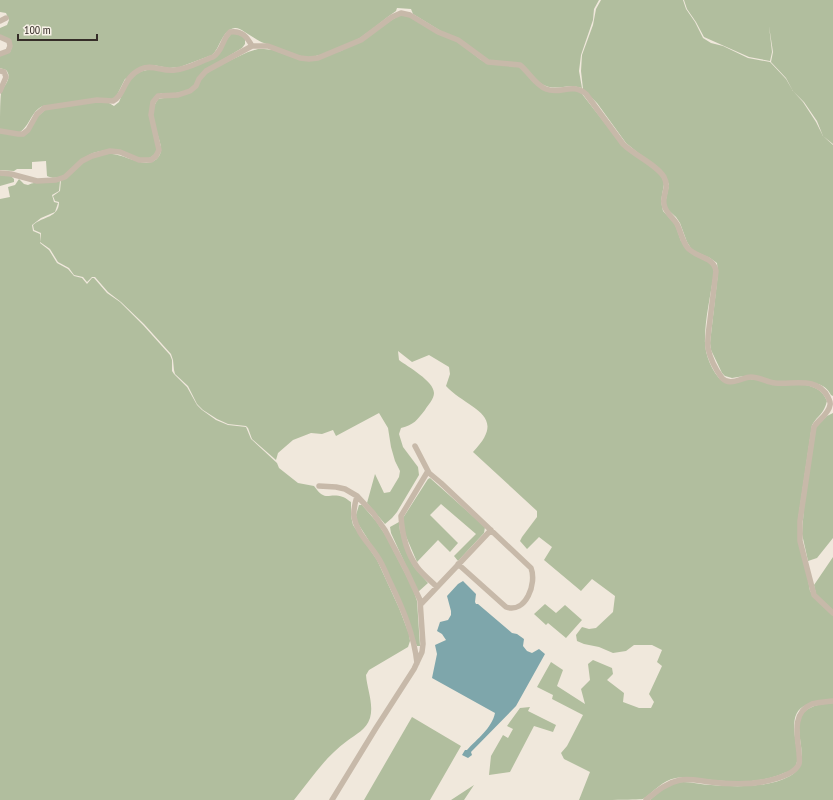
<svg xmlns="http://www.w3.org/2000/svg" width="833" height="800" viewBox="0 0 833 800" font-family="'PT Sans Narrow',sans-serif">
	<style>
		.green { fill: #b1be9e }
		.water { fill: #7ea6ab }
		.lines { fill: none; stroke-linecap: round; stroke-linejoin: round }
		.street { stroke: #c7b9a9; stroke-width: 5.5 }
	</style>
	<rect width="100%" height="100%" fill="#f0e8dc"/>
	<!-- green -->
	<path class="green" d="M 0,0 L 599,0 L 594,9 L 593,20 L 581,55 L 579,71 L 582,88 C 575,86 569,86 563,87 C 542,90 538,81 525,67 L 490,61 L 413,14 L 411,9 L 397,8 L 396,11 C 385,18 375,28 364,35 C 351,45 324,56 308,57 C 298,57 274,47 264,43 C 256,41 241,27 235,28 C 222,29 220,49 212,55 L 180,67 L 169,68 L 153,65 L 125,79 L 116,97 L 112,99 L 43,106 C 31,111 30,126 19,133 L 0,130 C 0,120 0,102 1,93 C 4,85 13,78 6,70 L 0,68 L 0,55 L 10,52 L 12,47 L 9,39 L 0,35 L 0,28 L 7,25 L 9,20 L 6,13 L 0,12 Z
		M 601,0 L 683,0 L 686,9 L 695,22 L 703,38 L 711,43 L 723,46 L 748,58 L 770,62 L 786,79 L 793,91 L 803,102 L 816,122 L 823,136 L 833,145 L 833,396 L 831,395 C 828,389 824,386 818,384 L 775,381 L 744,376 L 732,378 L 725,376 L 722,373 L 711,350 L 710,343 L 718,273 L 717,263 L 710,258 L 692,250 L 687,242 L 680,223 L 676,217 L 667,209 L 665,204 L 669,185 L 665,175 L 626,143 L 597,103 L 583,89 L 581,71 L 582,55 L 593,25 L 596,9 Z
		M 684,0 L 769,0 L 769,26 L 772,52 L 770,61 L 749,57 L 704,37 L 696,22 L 687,9 Z
		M 769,0 L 833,0 L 833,144 L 823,136 L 817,121 L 804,102 L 793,91 L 786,78 L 771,62 L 773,52 L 769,26 Z
		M 400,15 L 410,16 L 457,41 L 481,60 L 517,66 L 522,69 L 534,83 L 559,91 L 578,91 L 582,94 L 622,145 L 658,172 L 662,176 L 664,184 L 661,201 L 663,211 L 675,224 L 681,241 L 712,264 L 714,272 C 711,294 705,318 705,339 C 704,353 712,372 722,381 L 749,379 L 806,385 C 817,388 822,390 827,401 C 824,414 818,415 812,425 L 798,520 L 810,591 L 833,615 L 833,699 C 824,701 814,702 806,705 C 780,716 807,759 793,769 C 791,771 787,772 784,773 C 759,784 731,782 703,779 C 695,779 684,776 676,778 C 662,780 654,792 643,799 C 638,800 588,800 579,800 L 590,772 L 564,759 L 561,753 L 567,746 L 583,715 L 552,699 L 553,695 L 537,687 L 551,662 L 563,670 L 557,686 L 585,704 L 581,689 L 590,680 L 588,664 L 593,660 L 612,668 L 613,674 L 607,680 L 624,693 L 623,702 L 639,708 L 651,708 L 654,702 L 649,694 L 662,666 L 657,662 L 662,650 L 652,645 L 634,645 L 626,651 L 613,653 L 599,647 L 584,644 L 577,641 L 576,635 L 582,627 L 589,629 L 596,628 L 613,612 L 615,596 L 592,579 L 581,591 L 544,560 L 552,547 L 539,537 L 527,549 L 520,541 L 522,537 L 537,517 L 537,511 L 473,452 C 510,414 467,409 446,386 L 450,374 L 449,367 L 429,355 L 412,362 L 398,351 L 399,360 C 408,367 434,381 434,393 C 434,399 428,405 425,410 C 417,420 414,425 401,428 L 399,434 L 403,447 L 418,467 L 419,475 L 397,512 L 392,518 L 385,524 L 367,503 L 375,474 L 384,493 L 390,492 L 399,477 L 400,471 L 395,461 L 391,447 L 388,428 L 379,413 L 336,436 L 333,430 L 322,434 L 311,433 L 293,440 L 278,453 L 276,460 L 252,439 L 248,428 L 246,426 L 228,424 L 217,419 L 203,410 L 197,404 L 188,386 L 175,374 L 174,370 L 173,360 L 171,354 L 144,324 L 121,302 L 108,292 L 95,277 L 92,277 L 87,282 L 83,277 L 74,275 L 69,268 L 58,262 L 50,249 L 40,242 L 41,233 L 34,230 L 33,225 C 43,216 59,218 59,202 L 55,201 L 53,196 L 60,191 L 61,180 C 74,169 89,155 108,154 C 123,152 148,173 159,156 C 167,144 147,122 154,106 C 155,104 157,101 158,99 L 187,94 L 206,74 L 214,68 L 248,52 L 258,49 L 264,49 L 273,50 L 300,60 L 341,51 Z
		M 232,33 L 239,33 L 245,39 L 245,44 L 242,48 L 212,66 L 189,90 L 176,93 L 161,93 L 151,103 L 157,150 C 146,172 125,145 107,150 C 101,151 94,152 89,155 C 76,162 64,184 47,176 L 46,161 L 32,162 L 32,169 L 17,169 L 14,171 L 0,170 L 0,133 L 22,136 L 35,119 L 45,110 L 90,102 L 109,103 L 114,106 L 119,102 L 128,80 L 139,72 L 151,69 L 167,71 L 214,58 L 227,39 Z
		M 0,175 L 11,176 L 14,179 L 14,182 L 0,186 Z
		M 19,179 L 24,184 L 28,185 C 37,180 49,184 60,181 L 59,191 L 52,195 L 54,202 L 58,203 L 55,212 L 41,218 L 32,225 L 33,231 L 40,234 L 40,243 L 49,250 L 57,263 L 68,269 L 74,276 L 82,278 L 87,284 L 92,278 L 94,278 L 107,293 L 120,302 L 143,325 L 170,355 L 172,360 L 172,371 L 174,374 L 187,387 L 197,405 L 202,410 L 216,420 L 228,425 L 246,427 L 251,439 L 277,463 L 279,468 L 298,483 L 314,486 C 326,503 328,492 343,497 C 346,498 349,501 351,502 L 351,516 L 353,525 L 377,560 L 399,608 L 409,634 L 410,641 L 408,647 L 369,670 L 366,675 C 367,689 374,704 370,718 C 366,730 356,734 347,741 C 325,757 311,779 294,800 L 0,800 L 0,199 L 10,197 L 8,187 L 15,185 Z
		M 833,413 L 833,538 L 817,558 L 808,561 L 802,534 L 804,506 L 816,427 L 827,416 Z
		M 430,478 L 485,527 L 484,533 L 458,561 L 454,556 L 476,534 L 441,504 L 430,515 L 458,543 L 450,552 L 438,540 L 417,562 L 405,534 L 403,518 L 428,479 Z
		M 359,505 L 362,505 L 376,521 L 386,536 L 413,589 L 417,601 L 420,646 L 417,646 L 369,541 L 357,522 L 356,515 Z
		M 399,522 L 400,531 L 414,567 L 428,583 L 418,592 L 391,533 L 390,527 Z
		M 833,557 L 833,612 L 816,594 L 814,585 Z
		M 545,604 L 556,613 L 565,605 L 582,620 L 566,638 L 548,623 L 546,625 L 534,614 Z
		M 833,703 L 833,800 L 650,800 C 658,793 665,786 675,783 C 688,780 699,785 711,785 C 735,787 769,788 790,776 C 819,760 781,720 812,707 C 818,704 826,704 833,703 Z
		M 530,707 L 528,711 L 556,725 L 553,732 L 534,726 L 510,772 L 489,775 L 491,756 L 503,735 L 508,738 L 513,729 L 507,726 L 520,708 Z
		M 412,717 L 461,746 L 430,800 L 364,800 Z
		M 474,785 L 464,800 L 451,800 Z"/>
	<!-- water -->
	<path class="water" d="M 463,581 L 476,594 L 475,602 L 476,604 L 478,604 L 512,633 L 517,634 L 524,639 L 523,646 L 527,651 L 532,653 L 539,649 L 545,654 L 516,706 L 471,752 L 472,755 L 468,758 L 462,755 L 465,750 L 467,750 C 477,739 492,728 495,713 L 432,678 L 437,654 L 435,645 L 446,640 L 442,634 L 437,631 L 440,622 L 448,620 L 451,615 L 451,611 L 447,596 L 458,584 Z"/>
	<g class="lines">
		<!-- street -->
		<path class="street" d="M 0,21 L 6,18
			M 0,37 L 9,41 L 10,46 L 8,51 L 0,54
			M 0,71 L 4,72 L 6,77 L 0,91
			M 0,131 L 18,134 L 23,134 L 28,130 L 37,114 L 44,108 L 97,100 L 113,101 C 126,94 122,78 141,69 C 152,64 163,72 175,70 C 188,69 201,61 213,57 C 223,51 222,39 230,32 C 242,30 247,37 252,46
			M 0,173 L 11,174 L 37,181 L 56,180 L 65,177 L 82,161 L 92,156 L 110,151 L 120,152 L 139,160 L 151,160 L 156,156 L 159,150 L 151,115 L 153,102 L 158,96 L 178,95 L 190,91 L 196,86 L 199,79 L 206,71 L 252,46 L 268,46 L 300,58 L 309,59 L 318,58 L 361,40 L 392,17 L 401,13 L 410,15 L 438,32 L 458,40 L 488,62 L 520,65 C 529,72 535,85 546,89 C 560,95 572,82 586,94 L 623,144 C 634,155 657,165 664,177 C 670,189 662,194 664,204 C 665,213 673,217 677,224 C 681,232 682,240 687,247 C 695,258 714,256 716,271 C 714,288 712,304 710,320 C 709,329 707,339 708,348 C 710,358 716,370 722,378 C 730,387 742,377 751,377 C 759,377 767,382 775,383 C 793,385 817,376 828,397 C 829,400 831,402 830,405 C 829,414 818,420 814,427 L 800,521 L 800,541 L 814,595 L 833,613
			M 415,446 L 429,473 L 441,483 L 531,568 C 537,583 526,614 506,607 L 458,564
			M 428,471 L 401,516 C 402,533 406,552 417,567 C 422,574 430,580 437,587
			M 319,486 L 336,487 L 345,489 L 357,496 L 373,513 L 385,530 L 406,570 L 420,600 L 423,644 L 422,652 L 414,669 L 376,728 L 332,800
			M 357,496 C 355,503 353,510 354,517 C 357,534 371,545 379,559 C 384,567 387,576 391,584 C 403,609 414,635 417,663
			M 421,604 L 491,530
			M 646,800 C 657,791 666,783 680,780 C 690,778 700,781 710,782 C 734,785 765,785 788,774 C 792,772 797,769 799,764 C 800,761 799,756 799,752 C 797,735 792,712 812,704 C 819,702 826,702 833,701"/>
	</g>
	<!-- scale -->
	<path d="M18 34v6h79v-6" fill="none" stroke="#352d28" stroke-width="2"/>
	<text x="24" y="34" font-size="12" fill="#352d28" stroke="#f8f2e8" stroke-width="3" paint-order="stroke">100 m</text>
</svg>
